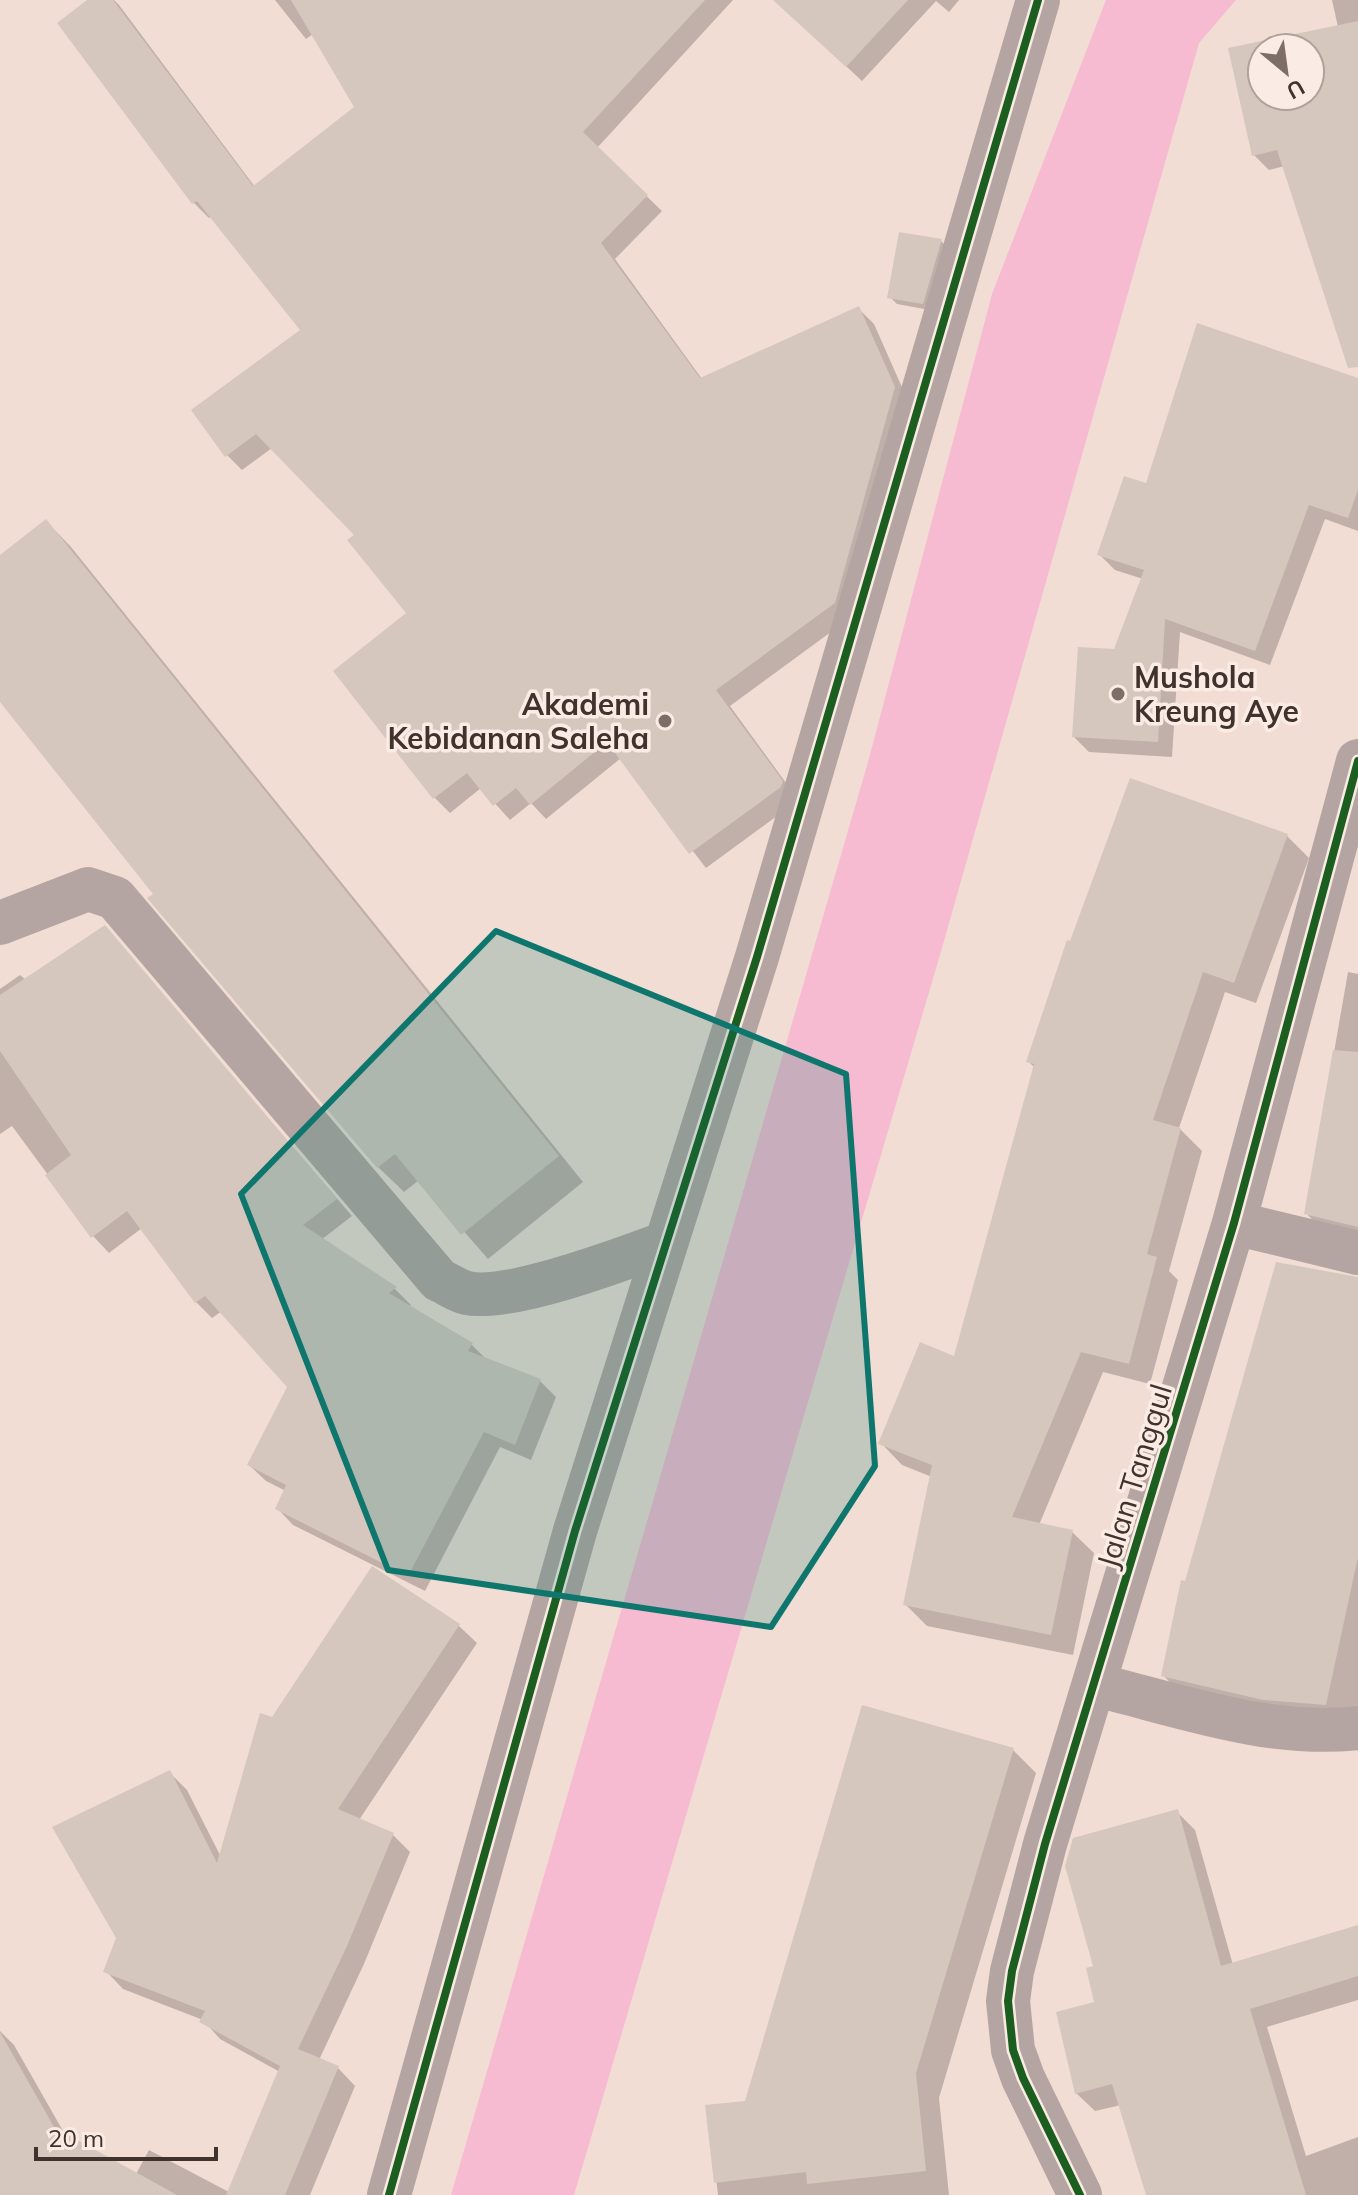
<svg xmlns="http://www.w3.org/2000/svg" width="1358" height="2195" viewBox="0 0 1358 2195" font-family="Mulish,sans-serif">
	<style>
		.water { fill: #f7bbd1 }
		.shadow { fill: #0003; fill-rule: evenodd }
		.building { fill: #d5c7be; fill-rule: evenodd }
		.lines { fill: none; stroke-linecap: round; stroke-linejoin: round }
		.minor { stroke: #b5a5a2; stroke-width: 44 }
		.cycleway-casing { stroke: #faebe4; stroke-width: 13 }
		.cycleway { stroke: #1b5e20; stroke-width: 8 }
		.marked { fill: #0f766e; fill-opacity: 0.2; stroke: #0f766e; stroke-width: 6; stroke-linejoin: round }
		.poi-dot { fill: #7e6e67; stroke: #faebe4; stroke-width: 3 }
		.labels { text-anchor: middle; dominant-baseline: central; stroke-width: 7; stroke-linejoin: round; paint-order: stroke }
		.poi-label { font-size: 30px; font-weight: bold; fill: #40322c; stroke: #faebe4; text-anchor: start }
		.street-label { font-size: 30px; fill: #40322c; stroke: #faebe4 }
	</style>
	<rect width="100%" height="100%" fill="#f1ddd4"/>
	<!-- water -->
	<path class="water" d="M 1106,0 L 1236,0 L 1199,43 L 940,955 L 574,2195 L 451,2195 L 868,762 L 992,294 Z"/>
	<!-- shadow -->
	<path class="shadow" d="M 91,0 L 114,0 L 119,5 L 255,187 L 357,108 L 313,34 L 306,39 L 275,0 L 733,0 L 597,148 L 662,211 L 615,259 L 702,379 L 859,309 L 874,324 L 909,403 L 850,618 L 730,706 L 797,798 L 796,802 L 706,868 L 621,758 L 546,819 L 531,803 L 510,820 L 481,788 L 450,813 L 435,798 L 336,671 L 409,613 L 356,535 L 272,448 L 242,470 L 227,455 L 303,330 L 212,216 L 209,218 L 194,203 L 59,23 Z
		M 775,0 L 959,0 L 949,12 L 936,1 L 862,81 Z
		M 1332,0 L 1358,0 L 1358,304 L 1285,166 L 1269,170 L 1254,155 L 1231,50 L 1338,27 ZM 1262,48 L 1310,48 L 1310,96 L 1262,96 Z
		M 941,241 L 948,248 L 930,310 L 897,304 L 890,297 Z
		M 1358,380 L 1358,531 L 1325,519 L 1270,665 L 1180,632 L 1172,757 L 1089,752 L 1074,737 L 1115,651 L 1143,579 L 1115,570 L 1100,555 L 1147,486 Z
		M 46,521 L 71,547 L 583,1182 L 488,1259 L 419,1180 L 404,1192 L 378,1167 L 0,699 L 0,558 Z
		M 1131,781 L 1287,836 L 1309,858 L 1256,1003 L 1225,992 L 1179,1128 L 1202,1151 L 1169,1271 L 1178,1280 L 1150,1384 L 1103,1372 L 1039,1525 L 1072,1532 L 1094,1553 L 1073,1655 L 927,1626 L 905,1604 L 932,1477 L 902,1465 L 881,1443 L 956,1358 L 1035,1068 L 1028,1061 Z
		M 105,928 L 352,1216 L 321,1240 L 395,1289 L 411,1305 L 408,1307 L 472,1345 L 487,1360 L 540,1381 L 556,1397 L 531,1460 L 500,1447 L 425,1591 L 293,1525 L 277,1508 L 286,1491 L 266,1481 L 249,1465 L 289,1387 L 222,1311 L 212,1318 L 196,1302 L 142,1228 L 109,1253 L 93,1236 L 12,1126 L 0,1134 L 0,989 L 20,975 L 26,980 Z
		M 1348,972 L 1358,974 L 1358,1241 L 1324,1232 L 1306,1213 Z
		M 1358,1278 L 1358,1721 L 1181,1694 L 1163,1675 L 1186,1584 Z
		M 373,1569 L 459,1626 L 477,1643 L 359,1820 L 392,1834 L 410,1852 L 364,1964 L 319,2060 L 338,2068 L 355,2086 L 310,2195 L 0,2195 L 0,2031 L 14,2045 L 79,2159 L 136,2174 L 149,2150 L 229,2192 L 280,2072 L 220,2039 L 203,2020 L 123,1989 L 106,1971 L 170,1773 L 187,1790 L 221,1857 L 273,1719 Z
		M 1013,1750 L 1036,1773 L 939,2098 L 949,2195 L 718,2195 L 708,2107 L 746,2102 Z
		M 1177,1812 L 1195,1830 L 1233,1965 L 1358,1927 L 1358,2000 L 1267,2027 L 1306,2156 L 1358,2137 L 1358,2195 L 1149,2195 L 1121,2105 L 1095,2111 L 1076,2093 L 1096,2004 L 1096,1968 Z"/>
	<!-- building -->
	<path class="building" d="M 87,0 L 113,0 L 253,186 L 354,107 L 291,0 L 705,0 L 583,132 L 648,195 L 601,243 L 700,378 L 859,306 L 895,387 L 835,603 L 716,690 L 783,781 L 781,787 L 689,854 L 607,742 L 530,805 L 516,788 L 493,806 L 467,773 L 433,799 L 333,671 L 406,613 L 347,540 L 354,535 L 256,434 L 225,457 L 191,410 L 300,330 L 197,201 L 192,204 L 57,23 Z
		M 773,0 L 908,0 L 846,67 Z
		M 1358,21 L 1358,367 L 1348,368 L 1277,150 L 1252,156 L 1228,48 ZM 1262,48 L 1310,48 L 1310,96 L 1262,96 Z
		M 899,232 L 942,239 L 923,304 L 887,298 Z
		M 1197,323 L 1358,378 L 1358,490 L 1348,518 L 1309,505 L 1255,651 L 1165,619 L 1158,742 L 1072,737 L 1078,647 L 1114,649 L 1144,570 L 1097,555 L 1124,476 L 1146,483 Z
		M 46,519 L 559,1156 L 461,1235 L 395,1154 L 377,1168 L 147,898 L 153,894 L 0,702 L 0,555 Z
		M 1130,778 L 1288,834 L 1234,983 L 1203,972 L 1153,1120 L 1181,1128 L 1147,1254 L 1157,1257 L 1129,1364 L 1081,1352 L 1012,1517 L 1073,1530 L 1051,1635 L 903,1605 L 932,1465 L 878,1444 L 920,1342 L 954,1356 L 1034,1064 L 1026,1062 L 1067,940 L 1070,941 Z
		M 105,925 L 337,1199 L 303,1225 L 397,1287 L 389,1293 L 473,1343 L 468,1351 L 541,1379 L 515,1445 L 484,1432 L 408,1576 L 275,1509 L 286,1485 L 247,1465 L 287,1387 L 205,1296 L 195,1303 L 127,1211 L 91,1238 L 45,1175 L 71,1155 L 0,1051 L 0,995 Z
		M 1333,1050 L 1358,1052 L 1358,1227 L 1304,1214 Z
		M 1276,1262 L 1358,1277 L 1358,1557 L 1326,1705 L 1263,1700 L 1161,1676 L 1181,1580 L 1185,1581 Z
		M 372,1566 L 460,1624 L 338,1809 L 394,1833 L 347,1946 L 298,2049 L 339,2066 L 285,2195 L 226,2195 L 280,2066 L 199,2022 L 205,2011 L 103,1972 L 116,1938 L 52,1827 L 170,1770 L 217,1863 L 260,1713 L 272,1717 Z
		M 862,1705 L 1014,1748 L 916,2073 L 926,2171 L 807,2184 L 806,2172 L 714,2183 L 705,2105 L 745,2101 Z
		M 1178,1809 L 1221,1966 L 1358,1925 L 1358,1976 L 1250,2009 L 1306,2195 L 1146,2195 L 1112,2084 L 1075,2094 L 1056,2012 L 1094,2002 L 1086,1968 L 1093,1966 L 1065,1866 L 1073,1838 Z
		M 0,2032 L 54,2127 L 177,2195 L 0,2195 Z"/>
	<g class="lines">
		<!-- minor -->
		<path class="minor" d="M 0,923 L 88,889 L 115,898 L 439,1280 C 448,1284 458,1291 467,1293 C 510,1302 623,1259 666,1243
			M 1234,1223 L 1358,1253
			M 1096,1685 C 1182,1706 1270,1738 1358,1728
			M 389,2195 L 575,1531 L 757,957 L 1038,0
			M 1080,2195 L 1023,2078 L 1013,2050 L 1008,2001 L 1012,1971 L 1045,1844 L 1234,1223 L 1358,761"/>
		<defs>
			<path id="cycleway" d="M 389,2195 L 575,1531 L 757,957 L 1038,0
				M 1080,2195 L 1023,2078 L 1013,2050 L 1008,2001 L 1012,1971 L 1045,1844 L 1234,1223 L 1358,761"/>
		</defs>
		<!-- cycleway casing -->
		<use href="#cycleway" class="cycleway-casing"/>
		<!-- cycleway -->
		<use href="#cycleway" class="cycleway"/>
	</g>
	<!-- marked area -->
	<path class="marked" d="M 496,931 L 846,1074 L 875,1466 L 771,1627 L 388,1570 L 241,1194 Z"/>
	<!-- markers -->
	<g class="poi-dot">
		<circle cx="1118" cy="694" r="8"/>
		<circle cx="665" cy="721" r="8"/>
	</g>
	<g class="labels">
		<!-- poi labels -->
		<g class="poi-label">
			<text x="1134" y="677">Mushola<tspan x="1134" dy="34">Kreung Aye</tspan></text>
			<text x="649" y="704" text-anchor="end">Akademi<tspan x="649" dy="34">Kebidanan Saleha</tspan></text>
		</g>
		<!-- street labels -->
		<g class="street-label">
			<text transform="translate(1134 1476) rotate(-73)">Jalan Tanggul</text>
		</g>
	</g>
	<!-- north arrow -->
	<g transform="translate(1286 72) rotate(151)"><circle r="38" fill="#faebe4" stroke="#b0a19a" stroke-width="2"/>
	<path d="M0-6L14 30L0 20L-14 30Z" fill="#7e6e67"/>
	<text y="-12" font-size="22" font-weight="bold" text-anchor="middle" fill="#40322c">U</text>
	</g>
	<!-- scale -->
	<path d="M36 2147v12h180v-12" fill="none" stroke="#40322c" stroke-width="4"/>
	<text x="48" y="2147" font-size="24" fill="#40322c" stroke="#faebe4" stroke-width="6" paint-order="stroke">20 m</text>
</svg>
